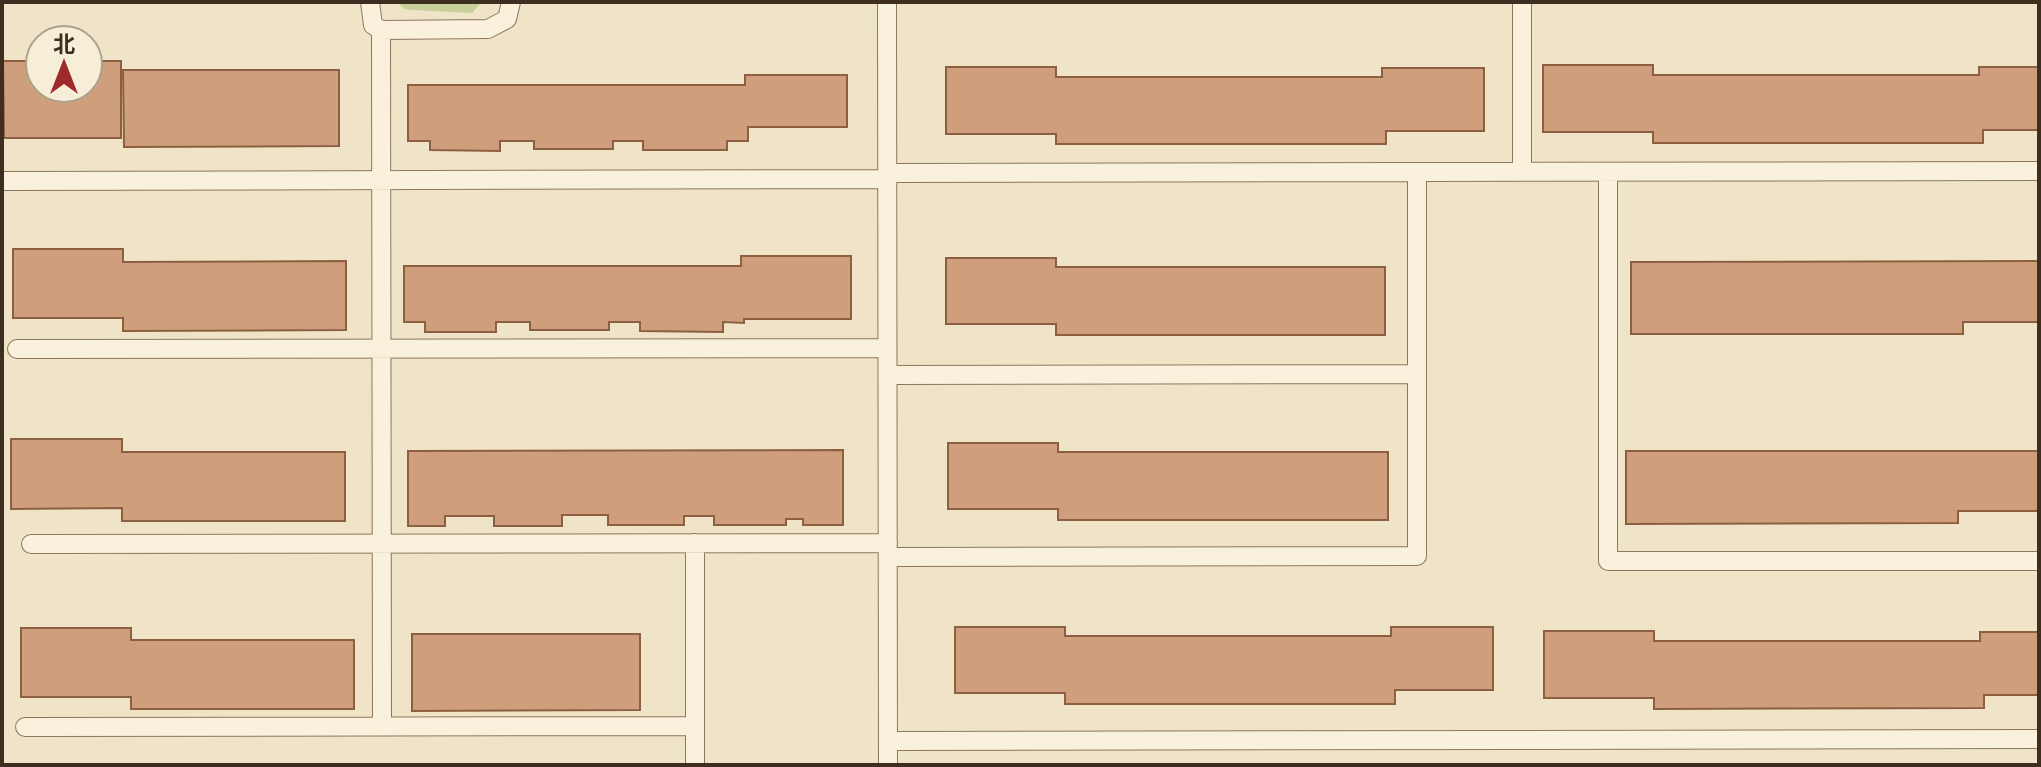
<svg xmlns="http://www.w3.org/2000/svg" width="2041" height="767" viewBox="0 0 2041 767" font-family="'Crimson Pro','Noto Sans SC',serif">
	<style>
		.green { fill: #c9cf9b }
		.building { fill: #cf9f7d; stroke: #8d5f41; stroke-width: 2 }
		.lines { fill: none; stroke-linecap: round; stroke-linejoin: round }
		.lane-casing { stroke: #8d765c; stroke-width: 20 }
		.lane { stroke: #faf1dc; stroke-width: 18 }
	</style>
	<rect width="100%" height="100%" fill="#f0e4c8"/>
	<!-- green -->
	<path class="green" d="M 396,2 L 482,2 L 472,13 L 411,10 L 405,9 Z"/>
	<!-- building -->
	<path class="building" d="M 3,61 L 40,61 L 40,88 L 88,88 L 88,61 L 121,61 L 121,138 L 4,138 Z
		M 1543,65 L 1653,65 L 1653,75 L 1979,75 L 1979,67 L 2039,67 L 2039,130 L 1983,130 L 1983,143 L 1653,143 L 1653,132 L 1543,132 Z
		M 946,67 L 1056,67 L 1056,77 L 1382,77 L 1382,68 L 1484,68 L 1484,131 L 1386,131 L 1386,144 L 1056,144 L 1056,134 L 946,134 Z
		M 123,70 L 339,70 L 339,146 L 124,147 Z
		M 745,75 L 847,75 L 847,127 L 748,127 L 748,141 L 727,141 L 727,150 L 643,150 L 643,141 L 613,141 L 613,149 L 534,149 L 534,141 L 500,141 L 500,151 L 430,150 L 430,141 L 408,141 L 408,85 L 745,85 Z
		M 13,249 L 123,249 L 123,262 L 346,261 L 346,330 L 123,331 L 123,318 L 13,318 Z
		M 741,256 L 851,256 L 851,319 L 744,319 L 744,323 L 723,322 L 723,332 L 640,331 L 640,322 L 609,322 L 609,330 L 530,330 L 530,322 L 496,322 L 496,332 L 425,332 L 425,322 L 404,322 L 404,266 L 741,266 Z
		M 946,258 L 1056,258 L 1056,267 L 1385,267 L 1385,335 L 1056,335 L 1056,324 L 946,324 Z
		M 2039,261 L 2039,322 L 1963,322 L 1963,334 L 1631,334 L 1631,262 Z
		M 11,439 L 122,439 L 122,452 L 345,452 L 345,521 L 122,521 L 122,508 L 11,509 Z
		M 948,443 L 1058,443 L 1058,452 L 1388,452 L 1388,520 L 1058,520 L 1058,509 L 948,509 Z
		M 843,450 L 843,525 L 803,525 L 803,519 L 786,519 L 786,525 L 714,525 L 714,516 L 684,516 L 684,525 L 608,525 L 608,515 L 562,515 L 562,526 L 494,526 L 494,516 L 445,516 L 445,526 L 408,526 L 408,451 Z
		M 1626,451 L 2039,451 L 2039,511 L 1958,511 L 1958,523 L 1626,524 Z
		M 955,627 L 1065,627 L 1065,636 L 1391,636 L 1391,627 L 1493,627 L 1493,690 L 1395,690 L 1395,704 L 1065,704 L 1065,693 L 955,693 Z
		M 21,628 L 131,628 L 131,640 L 354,640 L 354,709 L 131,709 L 131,697 L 21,697 Z
		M 1544,631 L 1654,631 L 1654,641 L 1980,641 L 1980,632 L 2039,632 L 2039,695 L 1984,695 L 1984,708 L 1654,709 L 1654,698 L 1544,698 Z
		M 412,634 L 640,634 L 640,710 L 412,711 Z"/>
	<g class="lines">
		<defs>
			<path id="lane" d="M 370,2 L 373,25 L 381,30 L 488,29 L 507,19 L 511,2
				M 887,2 L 888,765
				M 1522,2 L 1522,172
				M 381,30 L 382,726
				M 1417,172 L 2039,171
				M 1608,172 L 1608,561 L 2039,561
				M 887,173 L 1417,172 L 1417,556 L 888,557
				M 2,181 L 887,179
				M 17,349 L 887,348
				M 888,375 L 1417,374
				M 695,543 L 695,765
				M 31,544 L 888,543
				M 25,727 L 695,726
				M 888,741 L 2039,739"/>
		</defs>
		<!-- lane casing -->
		<use href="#lane" class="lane-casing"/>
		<!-- lane -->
		<use href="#lane" class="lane"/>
	</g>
	<!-- border -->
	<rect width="2041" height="767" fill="none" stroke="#3d2e20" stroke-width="8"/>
	<!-- north arrow -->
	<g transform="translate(64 64)"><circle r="38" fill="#f7eed8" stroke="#ada18e" stroke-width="2"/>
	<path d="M0-6L14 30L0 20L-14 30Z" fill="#9e2a2b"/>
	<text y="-12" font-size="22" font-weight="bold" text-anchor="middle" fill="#3d2e20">北</text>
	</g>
</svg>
